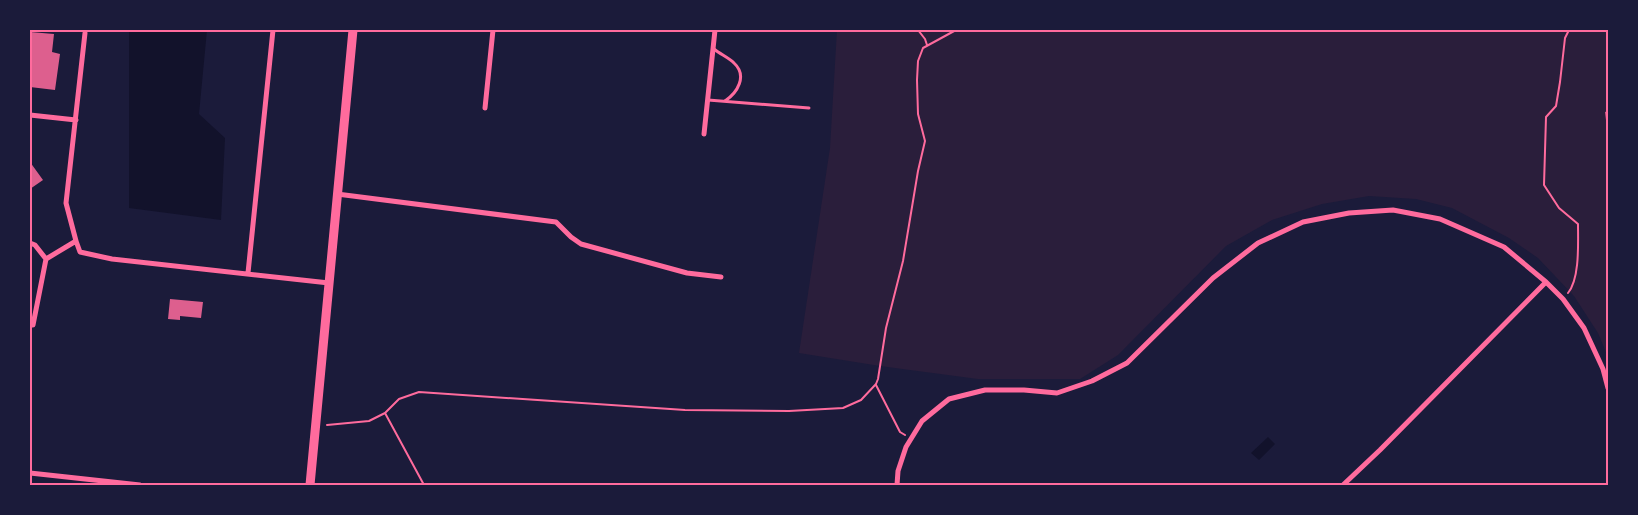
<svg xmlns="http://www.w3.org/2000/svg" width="1638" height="515" viewBox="0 0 1638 515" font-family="Jost,sans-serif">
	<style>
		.green { fill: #2a1e3b }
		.water { fill: #12122b }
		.building { fill: #dd5f8e }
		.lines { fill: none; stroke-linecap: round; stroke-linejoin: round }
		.path { stroke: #ff6b9d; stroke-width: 2 }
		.service { stroke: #ff6b9d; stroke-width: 3 }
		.minor { stroke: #ff6b9d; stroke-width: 5 }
		.secondary { stroke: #ff6b9d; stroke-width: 9 }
		.neatline { fill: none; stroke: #ff6b9d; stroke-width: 2 }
	</style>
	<rect width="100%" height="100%" fill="#1b1b3a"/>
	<!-- green -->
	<path class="green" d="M 837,30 L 1608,30 L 1608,357 L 1598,333 L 1574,296 L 1538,258 L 1509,238 L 1452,208 L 1416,199 L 1369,196 L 1322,204 L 1272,220 L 1226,246 L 1118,355 L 1080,379 L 978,379 L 880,366 L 799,353 L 830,148 Z"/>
	<!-- water -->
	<path class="water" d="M 129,30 L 207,30 L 199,114 L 225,138 L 221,220 L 129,208 Z
		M 1268,437 L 1275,444 L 1259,460 L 1251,453 Z"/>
	<!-- building -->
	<path class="building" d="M 30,32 L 54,34 L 52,52 L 60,54 L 55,90 L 30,87 Z
		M 1608,111 L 1608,127 L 1607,128 L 1605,112 Z
		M 30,162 L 43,180 L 30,189 Z
		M 170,299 L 203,302 L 201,318 L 180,316 L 180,320 L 168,319 Z"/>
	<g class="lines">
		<!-- path -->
		<path class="path" d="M 918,30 L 925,39 L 927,45
			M 1568,293 C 1580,278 1578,243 1578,224 L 1559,208 L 1544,185 L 1546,117 L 1556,106 L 1560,82 L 1565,38 L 1569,30
			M 876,385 L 900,432 L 905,435
			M 385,413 L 424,485
			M 327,425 L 369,421 L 385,413 L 399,399 L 419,392 L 685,410 L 789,411 L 843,408 L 861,400 L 876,384 L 878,379 L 886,328 L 903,261 L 918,171 L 925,141 L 918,114 L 917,80 L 918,61 L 923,48 L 956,30"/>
		<!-- service -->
		<path class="service" d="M 714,49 C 720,54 729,58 734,63 C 748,76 737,93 725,101
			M 708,100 L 809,108"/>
		<!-- minor -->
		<path class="minor" d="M 485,108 L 493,30
			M 30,115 L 76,120
			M 704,134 L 715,30
			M 337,194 L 556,222 L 571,237 L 581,244 L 687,273 L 721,277
			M 76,241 L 66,203 L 85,33
			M 30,243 L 35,245 L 46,259
			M 248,273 L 273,30
			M 30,325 L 33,325 L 46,259 L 76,241 L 80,252 L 112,259 L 329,283
			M 30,473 L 140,485
			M 897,485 L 898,471 L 906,447 L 922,421 L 949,399 L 985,390 L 1024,390 L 1057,393 L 1092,381 L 1127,363 L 1213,278 L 1258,243 L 1303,222 L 1349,213 L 1393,210 L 1440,219 L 1504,247 L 1546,282 L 1563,299 L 1584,328 L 1603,369 L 1608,388
			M 1343,485 L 1380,450 L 1546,282"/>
		<!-- secondary -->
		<path class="secondary" d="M 310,485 L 353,30"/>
	</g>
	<!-- border -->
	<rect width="1638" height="515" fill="none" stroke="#1b1b3a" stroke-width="62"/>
	<rect x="31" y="31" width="1576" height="453" class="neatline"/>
</svg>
